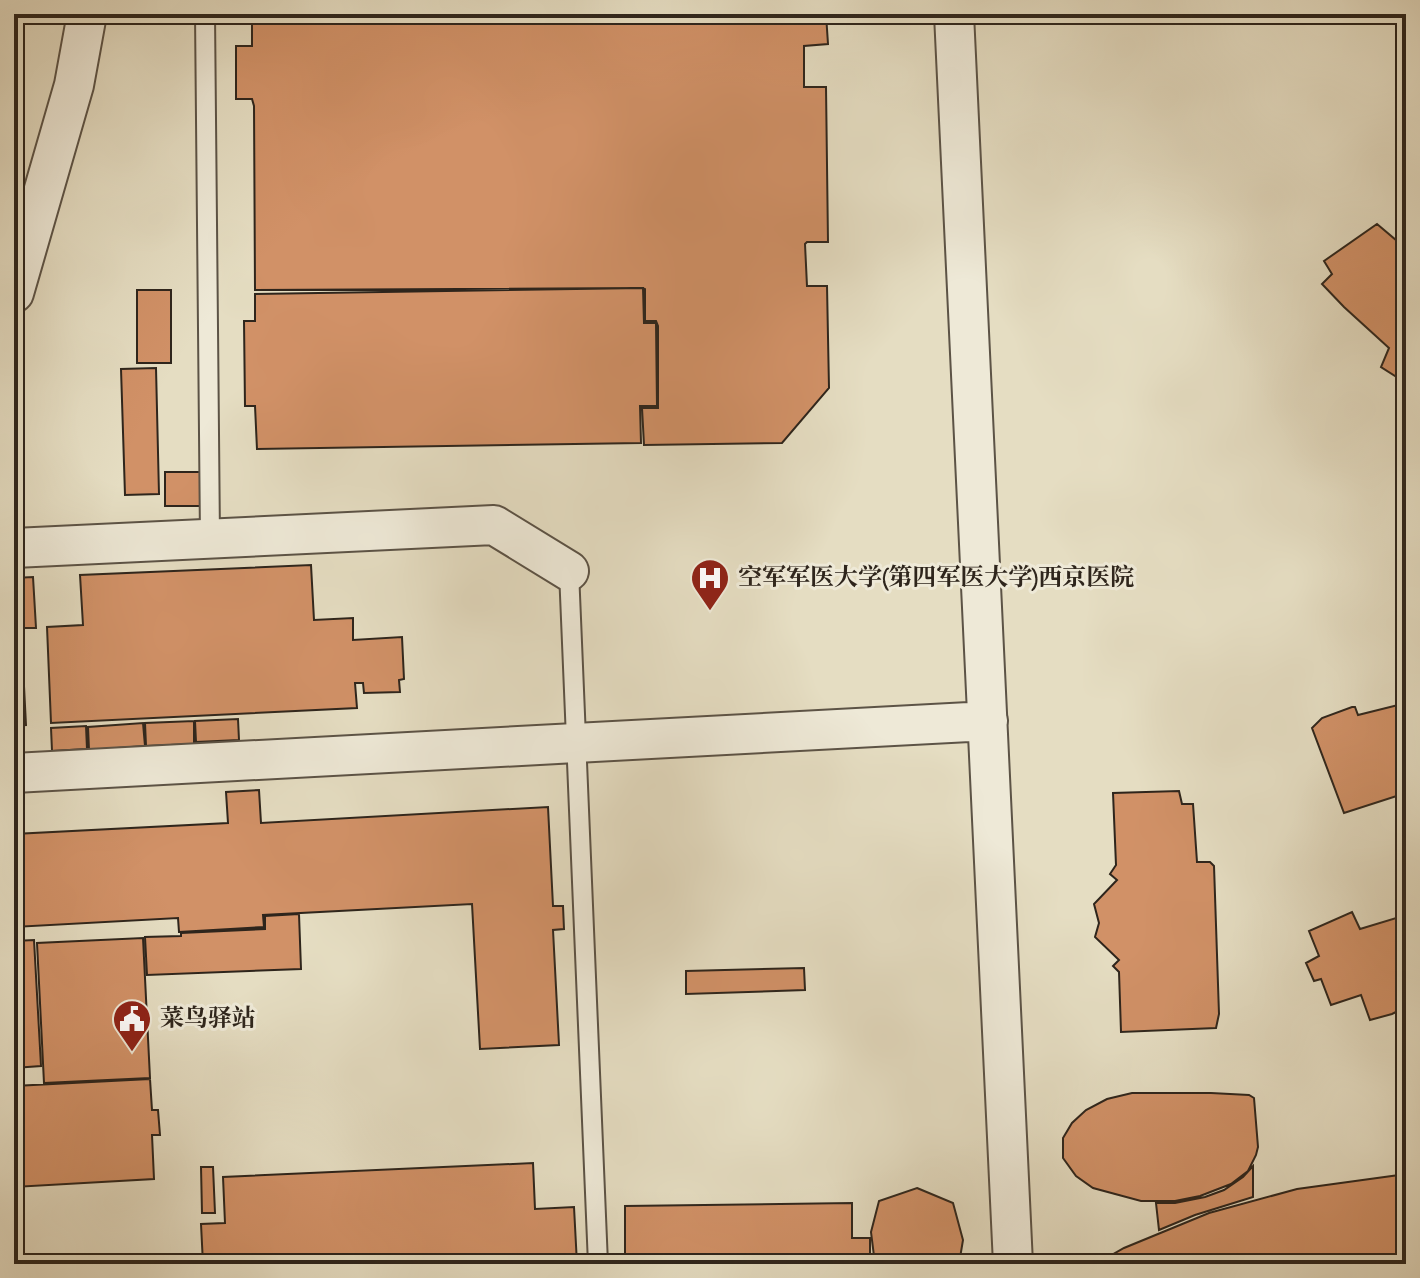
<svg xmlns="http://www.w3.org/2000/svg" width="1420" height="1278" viewBox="0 0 1420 1278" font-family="'IM FELL English','Noto Serif SC',serif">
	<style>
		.building { fill: #d19167; stroke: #2e251c; stroke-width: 2 }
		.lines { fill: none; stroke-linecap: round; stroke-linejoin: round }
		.service-casing { stroke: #5c5346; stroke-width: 22 }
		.minor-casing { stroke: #5c5346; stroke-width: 42 }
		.service { stroke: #eee9d7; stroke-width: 18 }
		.minor { stroke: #eee9d7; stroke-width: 38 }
		.labels { text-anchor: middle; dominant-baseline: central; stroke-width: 6; stroke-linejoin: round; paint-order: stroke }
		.poi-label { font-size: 24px; font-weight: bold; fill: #2e251c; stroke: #eee9d7; text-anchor: start }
	</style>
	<rect width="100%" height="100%" fill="#e5ddc2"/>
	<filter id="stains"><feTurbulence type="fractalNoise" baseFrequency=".0025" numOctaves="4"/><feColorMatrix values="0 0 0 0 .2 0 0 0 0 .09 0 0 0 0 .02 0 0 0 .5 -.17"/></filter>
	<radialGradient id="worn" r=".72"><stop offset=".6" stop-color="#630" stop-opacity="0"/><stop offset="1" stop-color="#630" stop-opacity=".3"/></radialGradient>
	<!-- building -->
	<path class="building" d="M 252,14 L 826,14 L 828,44 L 804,46 L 804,87 L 826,87 L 828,242 L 807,242 L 805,244 L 807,286 L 827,286 L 829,388 L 782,443 L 644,445 L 642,408 L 658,408 L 658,326 L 656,321 L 645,321 L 645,289 L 643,288 L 255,290 L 254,106 L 252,99 L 236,99 L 236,46 L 252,46 Z
		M 14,75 L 19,75 L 19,165 L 14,165 Z
		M 1377,224 L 1396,240 L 1406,229 L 1406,383 L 1381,367 L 1389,348 L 1344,307 L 1322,284 L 1332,274 L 1324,261 Z
		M 643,288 L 644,323 L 656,323 L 657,406 L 640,406 L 641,443 L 257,449 L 255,406 L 245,406 L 244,321 L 255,321 L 255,294 Z
		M 137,290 L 171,290 L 171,363 L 137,363 Z
		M 156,368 L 159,494 L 125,495 L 121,369 Z
		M 165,472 L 200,472 L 200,506 L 165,506 Z
		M 311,565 L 314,620 L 353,618 L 353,640 L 402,637 L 404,679 L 399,680 L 400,692 L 364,693 L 363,683 L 355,683 L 357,708 L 51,723 L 47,627 L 83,625 L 80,575 Z
		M 33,577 L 36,628 L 21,628 L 26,725 L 14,726 L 14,578 Z
		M 1406,703 L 1406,793 L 1344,813 L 1312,728 L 1322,718 L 1352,707 L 1355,707 L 1358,715 Z
		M 238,719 L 239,740 L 196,742 L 195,721 Z
		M 194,721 L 194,744 L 146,746 L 145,723 Z
		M 143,723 L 145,746 L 89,750 L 88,727 Z
		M 86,726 L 87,749 L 52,751 L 51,728 Z
		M 259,790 L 261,823 L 548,807 L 553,906 L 563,906 L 564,929 L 553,930 L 559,1045 L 480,1049 L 472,904 L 263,915 L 264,927 L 179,932 L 178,918 L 14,927 L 14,834 L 228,823 L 226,792 Z
		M 1179,791 L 1182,804 L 1193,804 L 1197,862 L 1210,862 L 1214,866 L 1219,1014 L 1216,1028 L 1121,1032 L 1119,972 L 1113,966 L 1119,960 L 1095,937 L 1099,923 L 1094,904 L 1117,880 L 1110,874 L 1116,865 L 1113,793 Z
		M 1352,912 L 1360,929 L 1406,915 L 1406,1007 L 1392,1014 L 1370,1020 L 1361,995 L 1331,1005 L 1321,979 L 1314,981 L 1306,963 L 1319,956 L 1309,931 Z
		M 299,914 L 301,969 L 147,975 L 145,937 L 181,936 L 181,933 L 265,929 L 265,916 Z
		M 143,938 L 150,1078 L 44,1083 L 37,943 Z
		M 34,940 L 41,1066 L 14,1068 L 14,941 Z
		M 804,968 L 805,990 L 686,994 L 686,971 Z
		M 150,1079 L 152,1110 L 158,1110 L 160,1135 L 152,1135 L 154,1179 L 14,1187 L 14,1086 Z
		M 1132,1093 L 1211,1093 L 1249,1095 L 1254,1098 L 1258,1147 L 1256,1155 L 1248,1171 L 1231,1184 L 1200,1196 L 1175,1201 L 1141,1201 L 1093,1188 L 1076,1176 L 1063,1158 L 1063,1138 L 1072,1123 L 1086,1110 L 1107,1099 Z
		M 533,1163 L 535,1209 L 574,1207 L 577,1264 L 203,1264 L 201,1224 L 225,1223 L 223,1177 Z
		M 1253,1166 L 1253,1197 L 1195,1215 L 1159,1230 L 1156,1203 L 1175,1203 L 1205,1197 L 1224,1190 L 1243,1177 Z
		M 201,1167 L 213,1167 L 215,1213 L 202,1213 Z
		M 1405,1173 L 1406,1173 L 1406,1264 L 1096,1264 L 1124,1248 L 1209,1213 L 1297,1189 L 1399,1175 Z
		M 917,1188 L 953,1203 L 963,1240 L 959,1264 L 875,1264 L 871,1232 L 879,1201 Z
		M 852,1203 L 852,1238 L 870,1238 L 870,1264 L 625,1264 L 625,1206 Z
		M 14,1262 L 129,1262 L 129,1264 L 14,1264 Z"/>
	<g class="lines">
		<defs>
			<path id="service" d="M 205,14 L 210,538
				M 569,571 L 598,1264"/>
			<path id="minor" d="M 954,14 L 1013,1264
				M 14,293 L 74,85 L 87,14
				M 14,548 L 494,525 L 569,571
				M 14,773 L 988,721"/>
		</defs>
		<!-- service casing -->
		<use href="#service" class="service-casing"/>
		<!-- minor casing -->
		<use href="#minor" class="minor-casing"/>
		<!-- service -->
		<use href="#service" class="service"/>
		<!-- minor -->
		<use href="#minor" class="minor"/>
	</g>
	<!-- icons -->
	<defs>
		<symbol id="hospital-pin" viewBox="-11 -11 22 30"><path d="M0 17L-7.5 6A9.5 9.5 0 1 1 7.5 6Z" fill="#8f2418" stroke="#eee9d7"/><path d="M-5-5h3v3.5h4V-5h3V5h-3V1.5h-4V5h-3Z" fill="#fff"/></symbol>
		<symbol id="civic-pin" viewBox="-11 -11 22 30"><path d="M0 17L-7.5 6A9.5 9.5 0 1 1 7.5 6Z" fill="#8f2418" stroke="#eee9d7"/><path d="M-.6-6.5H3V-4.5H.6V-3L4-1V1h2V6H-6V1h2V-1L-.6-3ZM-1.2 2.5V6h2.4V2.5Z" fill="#fff"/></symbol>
	</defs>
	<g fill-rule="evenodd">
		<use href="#hospital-pin" x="688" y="556" width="44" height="60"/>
		<use href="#civic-pin" x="110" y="997" width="44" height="60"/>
	</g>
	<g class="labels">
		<!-- poi labels -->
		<g class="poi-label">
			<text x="738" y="578">空军军医大学(第四军医大学)西京医院</text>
			<text x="160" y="1019">菜鸟驿站</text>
		</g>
	</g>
	<!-- margin -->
	<rect width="1420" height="1278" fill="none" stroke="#e5ddc2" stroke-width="48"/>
	<rect x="16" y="16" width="1388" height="1246" fill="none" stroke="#2e251c" stroke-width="4"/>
	<rect x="24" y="24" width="1372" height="1230" fill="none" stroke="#2e251c" stroke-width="2"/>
	<rect width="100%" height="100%" filter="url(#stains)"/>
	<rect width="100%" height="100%" fill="url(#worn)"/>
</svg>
